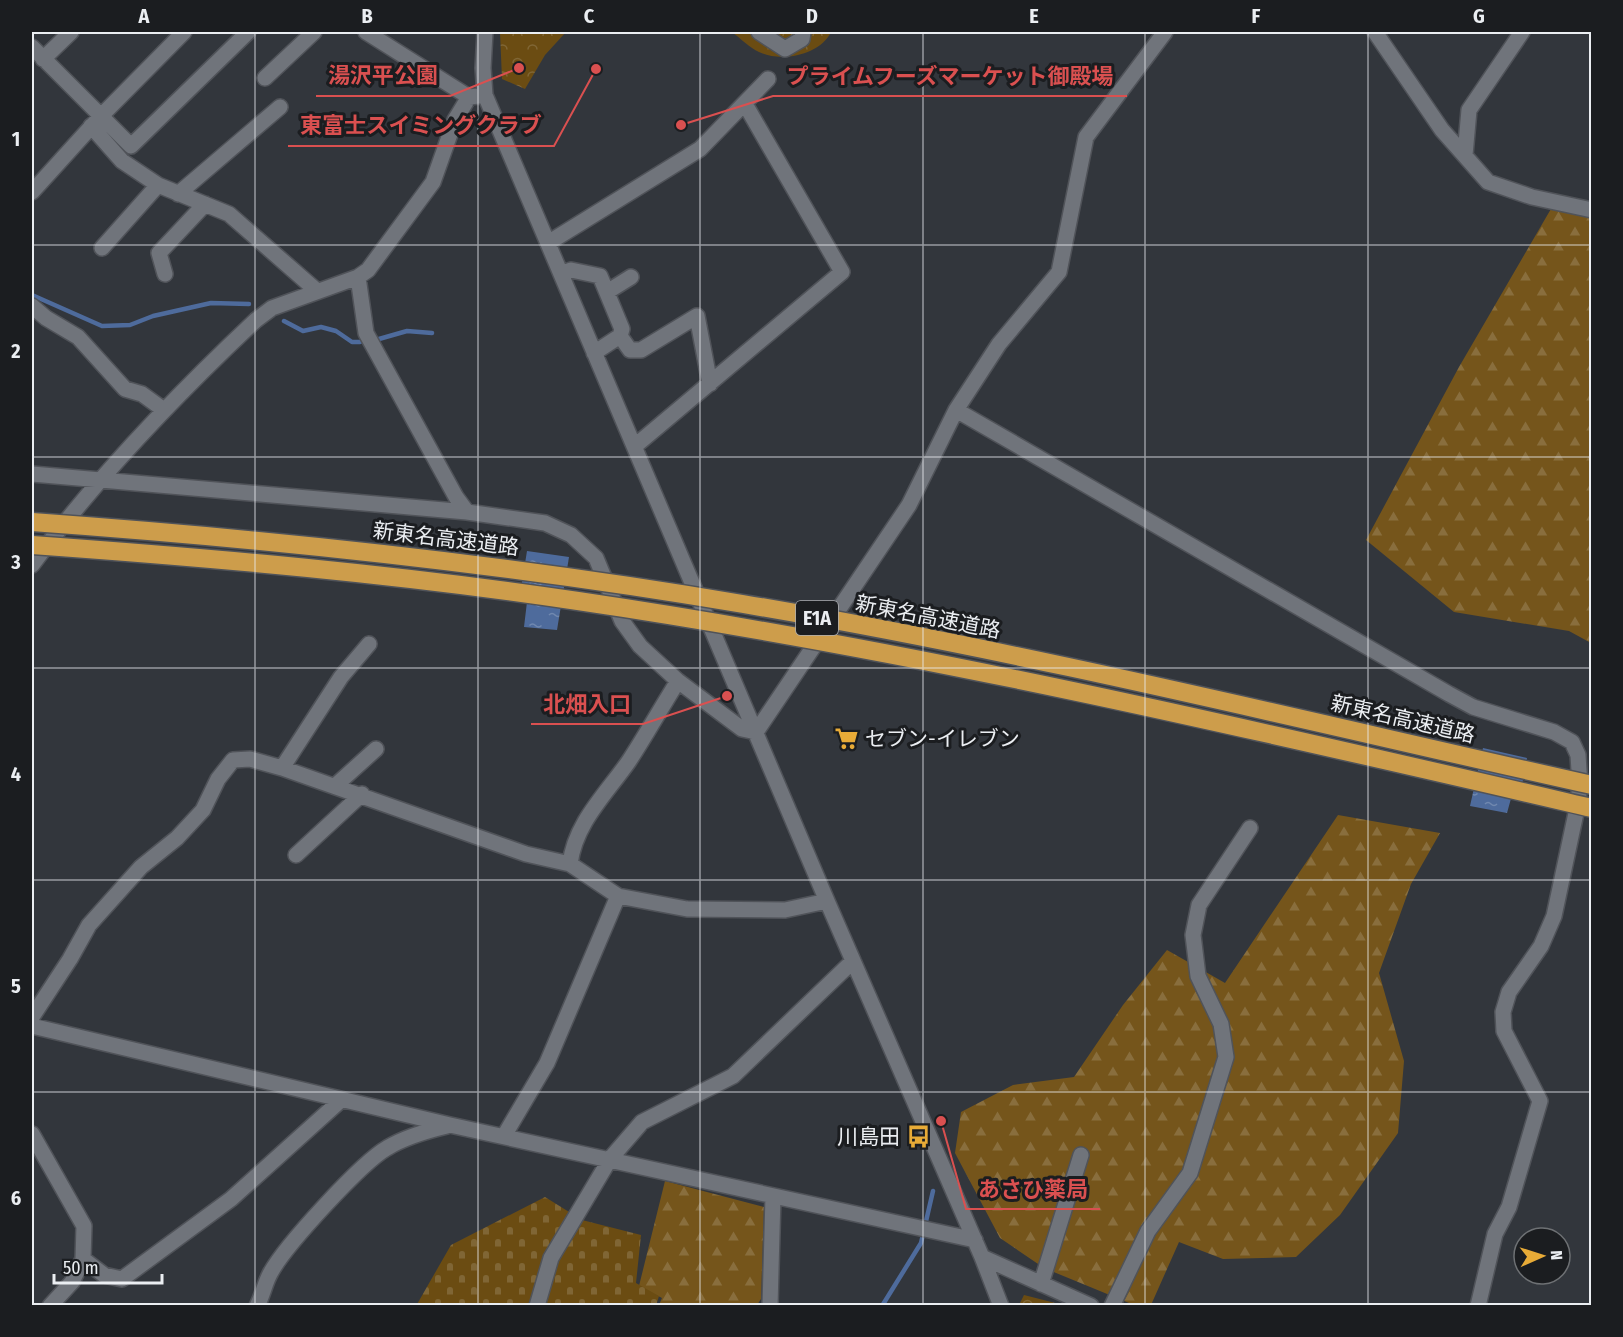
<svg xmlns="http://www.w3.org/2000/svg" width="1623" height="1337" viewBox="0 0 1623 1337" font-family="'Fira Sans Condensed','Noto Sans JP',sans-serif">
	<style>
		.forest { fill: url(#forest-firs) }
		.cemetery { fill: url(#cemetery-stones) }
		.park { fill: url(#park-crowns) }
		.water { fill: url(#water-ripples) }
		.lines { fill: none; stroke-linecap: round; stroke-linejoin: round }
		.stream { stroke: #4e6b9c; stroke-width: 4.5 }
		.minor-casing { stroke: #505359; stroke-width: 18 }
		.minor { stroke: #70747b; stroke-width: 15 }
		.highway-bridge-casing { stroke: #505359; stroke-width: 21; stroke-linecap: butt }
		.highway-bridge { stroke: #cd9d4b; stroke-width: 18 }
		.grid { fill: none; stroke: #ebeef2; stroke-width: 1.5; stroke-opacity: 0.55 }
		.labels { text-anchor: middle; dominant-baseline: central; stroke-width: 6; stroke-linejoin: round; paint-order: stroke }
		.shield { fill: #1b1d20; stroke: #adafb3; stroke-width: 1.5 }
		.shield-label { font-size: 20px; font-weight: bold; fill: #ebeef2 }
		.street-label { font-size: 21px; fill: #ebeef2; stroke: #1b1d20 }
		.poi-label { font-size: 21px; fill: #ebeef2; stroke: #1b1d20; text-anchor: start }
		.leader { fill: none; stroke: #da5050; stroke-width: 2 }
		.callout-dot { fill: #da5050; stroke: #1b1d20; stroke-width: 2 }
		.callout-label { font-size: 22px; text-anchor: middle; font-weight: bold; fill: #da5050; stroke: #1b1d20; stroke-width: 6; stroke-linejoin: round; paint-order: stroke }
		.neatline { fill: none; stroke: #ebeef2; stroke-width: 2 }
		.grid-label { font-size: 20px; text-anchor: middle; font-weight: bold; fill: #ebeef2 }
	</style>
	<defs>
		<pattern id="forest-firs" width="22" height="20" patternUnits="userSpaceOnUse" patternTransform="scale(1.5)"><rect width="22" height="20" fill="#75551b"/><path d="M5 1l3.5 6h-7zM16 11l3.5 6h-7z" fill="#896e3d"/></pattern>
		<pattern id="cemetery-stones" width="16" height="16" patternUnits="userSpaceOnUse" patternTransform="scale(1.5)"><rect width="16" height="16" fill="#6b4c12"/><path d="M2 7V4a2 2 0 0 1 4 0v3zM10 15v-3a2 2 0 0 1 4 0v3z" fill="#806635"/></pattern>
		<pattern id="park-crowns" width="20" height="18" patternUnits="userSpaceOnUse" patternTransform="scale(1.5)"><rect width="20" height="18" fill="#6b4c12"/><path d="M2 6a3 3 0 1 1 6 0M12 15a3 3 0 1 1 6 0" fill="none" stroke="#806635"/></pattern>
		<pattern id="water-ripples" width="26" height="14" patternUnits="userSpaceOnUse" patternTransform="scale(1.5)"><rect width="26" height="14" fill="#4e6b9c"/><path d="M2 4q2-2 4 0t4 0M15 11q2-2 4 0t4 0" fill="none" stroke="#7088af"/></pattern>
	</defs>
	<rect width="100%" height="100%" fill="#32363c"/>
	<!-- forest -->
	<path class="forest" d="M 1555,202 L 1591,214 L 1591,643 L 1569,631 L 1454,612 L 1366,540 L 1459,367 Z
		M 1338,815 L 1440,833 L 1411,884 L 1379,973 L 1404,1061 L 1398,1133 L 1340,1215 L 1296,1257 L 1223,1259 L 1179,1242 L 1151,1305 L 1134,1305 L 1044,1268 L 1000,1238 L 955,1153 L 961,1112 L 1013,1085 L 1074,1077 L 1123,1005 L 1167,950 L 1225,983 Z
		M 665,1181 L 764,1207 L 761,1299 L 757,1305 L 659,1305 L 662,1298 L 639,1286 Z"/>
	<!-- cemetery -->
	<path class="cemetery" d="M 545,1197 L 582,1220 L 641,1235 L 636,1283 L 659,1296 L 656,1306 L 416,1306 L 451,1245 Z"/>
	<!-- park -->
	<path class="park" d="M 500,32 L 566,32 L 545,55 L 525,89 L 502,79 Z
		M 732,32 L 831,32 C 820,55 781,63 759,52 C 750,48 740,38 732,32 Z
		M 1024,1295 L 1063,1305 L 1019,1305 Z"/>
	<!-- water -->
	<path class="water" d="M 527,551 L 569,557 L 557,630 L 524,627 L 527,602 L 519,601 Z
		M 1483,748 L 1527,758 L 1522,785 L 1515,784 L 1507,813 L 1470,806 Z"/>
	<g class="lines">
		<!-- stream -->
		<path class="stream" d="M 32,295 L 102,326 L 130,325 L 153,316 L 211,303 L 249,304
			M 284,321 L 303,331 L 321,327 L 336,331 L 352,342 L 360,342
			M 379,339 L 407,331 L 432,333
			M 882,1306 L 921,1243 L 933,1191"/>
		<defs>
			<path id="minor" d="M 366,32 L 469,97 L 479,96
				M 485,32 L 483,68 L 485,95 L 827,901 L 982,1257 L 1001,1306
				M 759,32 L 785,49 L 802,39 L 803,32
				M 1375,32 L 1442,130 L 1488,182 L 1532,197 L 1592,210
				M 32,47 L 131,146 L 248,32
				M 43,59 L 71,32
				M 265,78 L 314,32
				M 91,126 L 122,161 L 158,185 L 229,214 L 317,291
				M 1465,155 L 1469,110 L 1522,32
				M 32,192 L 100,117 L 184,32
				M 178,194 L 280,107
				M 548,243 L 700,149 L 768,79
				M 102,248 L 158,185
				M 165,274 L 159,253 L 205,204
				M 561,274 L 571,270 L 600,276 L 622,329 L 620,336 L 594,353
				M 358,277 L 366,333 L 456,497 L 467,512 L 545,523 L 571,535 L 596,558 L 622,621 L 640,646 L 678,681 L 742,729 L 756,732 L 909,505 L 956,410 L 999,344 L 1059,272 L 1086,137 L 1165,32
				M 607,292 L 631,277
				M 32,306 L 46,318 L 78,337 L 125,389 L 142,394 L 164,410
				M 620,336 L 630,350 L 641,350 L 697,316 L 710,384
				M 956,410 L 1449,694 L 1473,707 L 1554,732 L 1572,742 L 1578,755 L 1580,786 L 1576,813 L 1554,916 L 1541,946 L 1509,992 L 1503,1012 L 1504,1031 L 1540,1101 L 1509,1207 L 1495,1234 L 1478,1306
				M 635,446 L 842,272 L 745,104
				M 32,474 L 467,512
				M 32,565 C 98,476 175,396 256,320 L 272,308 L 358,277 L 368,270 L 433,182 L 455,120 L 469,97
				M 282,768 L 341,677 L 369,644
				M 335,786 L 376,749
				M 296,855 L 362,794
				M 618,896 L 687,909 L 785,910 L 827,901
				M 32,1017 L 70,959 L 89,925 L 141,867 L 177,838 L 203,810 L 218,779 L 233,760 L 250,759 L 282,768 L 526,854 L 570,864
				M 32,1026 L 450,1125 L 975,1240
				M 32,1134 L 84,1226 L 83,1259 L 72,1282 L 50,1306
				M 504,1136 L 547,1063 L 618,896 L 570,864 C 575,823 606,794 629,761 C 646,735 661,708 678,681
				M 982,1257 L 1091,1306
				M 83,1259 L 104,1275 L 122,1279 L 231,1199 L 341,1100
				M 1041,1284 L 1081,1155
				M 257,1306 C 263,1295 265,1282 271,1272 C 286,1245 361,1163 387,1148 C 405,1137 426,1131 447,1126
				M 537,1306 L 551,1258 L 610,1159 L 642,1122 L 733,1076 L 853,961
				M 770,1306 L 773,1196
				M 1112,1306 L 1148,1231 L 1190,1173 L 1226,1057 L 1221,1024 L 1198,976 L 1193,935 L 1199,905 L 1250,828"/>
		</defs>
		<!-- minor casing -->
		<use href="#minor" class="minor-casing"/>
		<!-- minor -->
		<use href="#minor" class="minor"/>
		<defs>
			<path id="highway-bridge" d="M 32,522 C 270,539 507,564 743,604 C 1028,652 1310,722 1592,785
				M 32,545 C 214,558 397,574 578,601 C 919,651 1256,730 1592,808"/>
		</defs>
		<!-- highway-bridge casing -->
		<use href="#highway-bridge" class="highway-bridge-casing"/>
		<!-- highway-bridge -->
		<use href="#highway-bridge" class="highway-bridge"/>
	</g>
	<!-- grid -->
	<path class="grid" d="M 255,32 L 255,1306M 478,32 L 478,1306M 700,32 L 700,1306M 923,32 L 923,1306M 1145,32 L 1145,1306M 1368,32 L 1368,1306M 32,245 L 1592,245M 32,457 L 1592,457M 32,668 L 1592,668M 32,880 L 1592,880M 32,1092 L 1592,1092"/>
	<!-- icons -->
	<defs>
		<symbol id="supermarket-bare" viewBox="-9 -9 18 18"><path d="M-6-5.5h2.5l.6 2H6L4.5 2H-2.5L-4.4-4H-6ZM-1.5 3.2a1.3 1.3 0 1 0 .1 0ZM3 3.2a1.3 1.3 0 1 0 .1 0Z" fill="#e8ab37" stroke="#1b1d20" stroke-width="2.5" paint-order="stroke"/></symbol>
		<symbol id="bus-bare" viewBox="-9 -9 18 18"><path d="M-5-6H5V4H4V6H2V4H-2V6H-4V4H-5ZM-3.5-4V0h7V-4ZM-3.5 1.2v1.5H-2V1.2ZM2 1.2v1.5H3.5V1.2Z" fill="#e8ab37" stroke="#1b1d20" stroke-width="2.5" paint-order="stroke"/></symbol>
	</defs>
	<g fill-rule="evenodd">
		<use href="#supermarket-bare" x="830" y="722" width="33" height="33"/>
		<use href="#bus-bare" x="902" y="1120" width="33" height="33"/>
	</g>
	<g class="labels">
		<!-- shield labels -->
		<rect class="shield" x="796" y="601" width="42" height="34" rx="4.5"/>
		<g class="shield-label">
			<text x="817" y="618">E1A</text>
		</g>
		<!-- street labels -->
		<g class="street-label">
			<text transform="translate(446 539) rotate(7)">新東名高速道路</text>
			<text transform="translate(928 617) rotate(11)">新東名高速道路</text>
			<text transform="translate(1403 719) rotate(13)">新東名高速道路</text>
		</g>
		<!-- poi labels -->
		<g class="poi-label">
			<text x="865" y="739">セブン-イレブン</text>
			<text x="900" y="1137" text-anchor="end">川島田</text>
		</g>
	</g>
	<!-- callouts -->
	<path class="leader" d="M519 68L450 96H316M681 125L773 96H1127M596 69L554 146H288M727 696L643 724H531M941 1121L966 1209H1100"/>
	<g class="callout-dot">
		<circle cx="519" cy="68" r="6"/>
		<circle cx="681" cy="125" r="6"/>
		<circle cx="596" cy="69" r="6"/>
		<circle cx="727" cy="696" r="6"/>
		<circle cx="941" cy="1121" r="6"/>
	</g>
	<g class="callout-label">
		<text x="383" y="83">湯沢平公園</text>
		<text x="950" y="84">プライムフーズマーケット御殿場</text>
		<text x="421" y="133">東富士スイミングクラブ</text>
		<text x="587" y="712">北畑入口</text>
		<text x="1033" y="1197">あさひ薬局</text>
	</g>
	<!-- border -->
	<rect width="1623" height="1337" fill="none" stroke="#1b1d20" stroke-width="66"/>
	<!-- north arrow -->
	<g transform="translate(1542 1256) rotate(87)"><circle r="28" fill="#1b1d20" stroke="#6e7174" stroke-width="1.5"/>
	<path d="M0-4.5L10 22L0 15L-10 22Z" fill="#e8ab37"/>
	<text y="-9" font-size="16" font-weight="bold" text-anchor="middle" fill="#ebeef2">N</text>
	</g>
	<!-- scale -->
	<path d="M54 1274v9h108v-9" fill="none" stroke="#ebeef2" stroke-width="3"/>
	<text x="63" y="1274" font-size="18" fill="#ebeef2" stroke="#1b1d20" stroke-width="4.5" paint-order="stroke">50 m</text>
	<rect x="33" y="33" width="1557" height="1271" class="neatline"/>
	<g class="grid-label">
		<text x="144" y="23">A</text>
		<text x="367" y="23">B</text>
		<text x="589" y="23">C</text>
		<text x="812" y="23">D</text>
		<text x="1034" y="23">E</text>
		<text x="1256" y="23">F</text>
		<text x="1479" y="23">G</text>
		<text x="16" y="146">1</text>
		<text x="16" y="358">2</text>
		<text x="16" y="569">3</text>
		<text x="16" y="781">4</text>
		<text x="16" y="993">5</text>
		<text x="16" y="1205">6</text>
	</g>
</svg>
